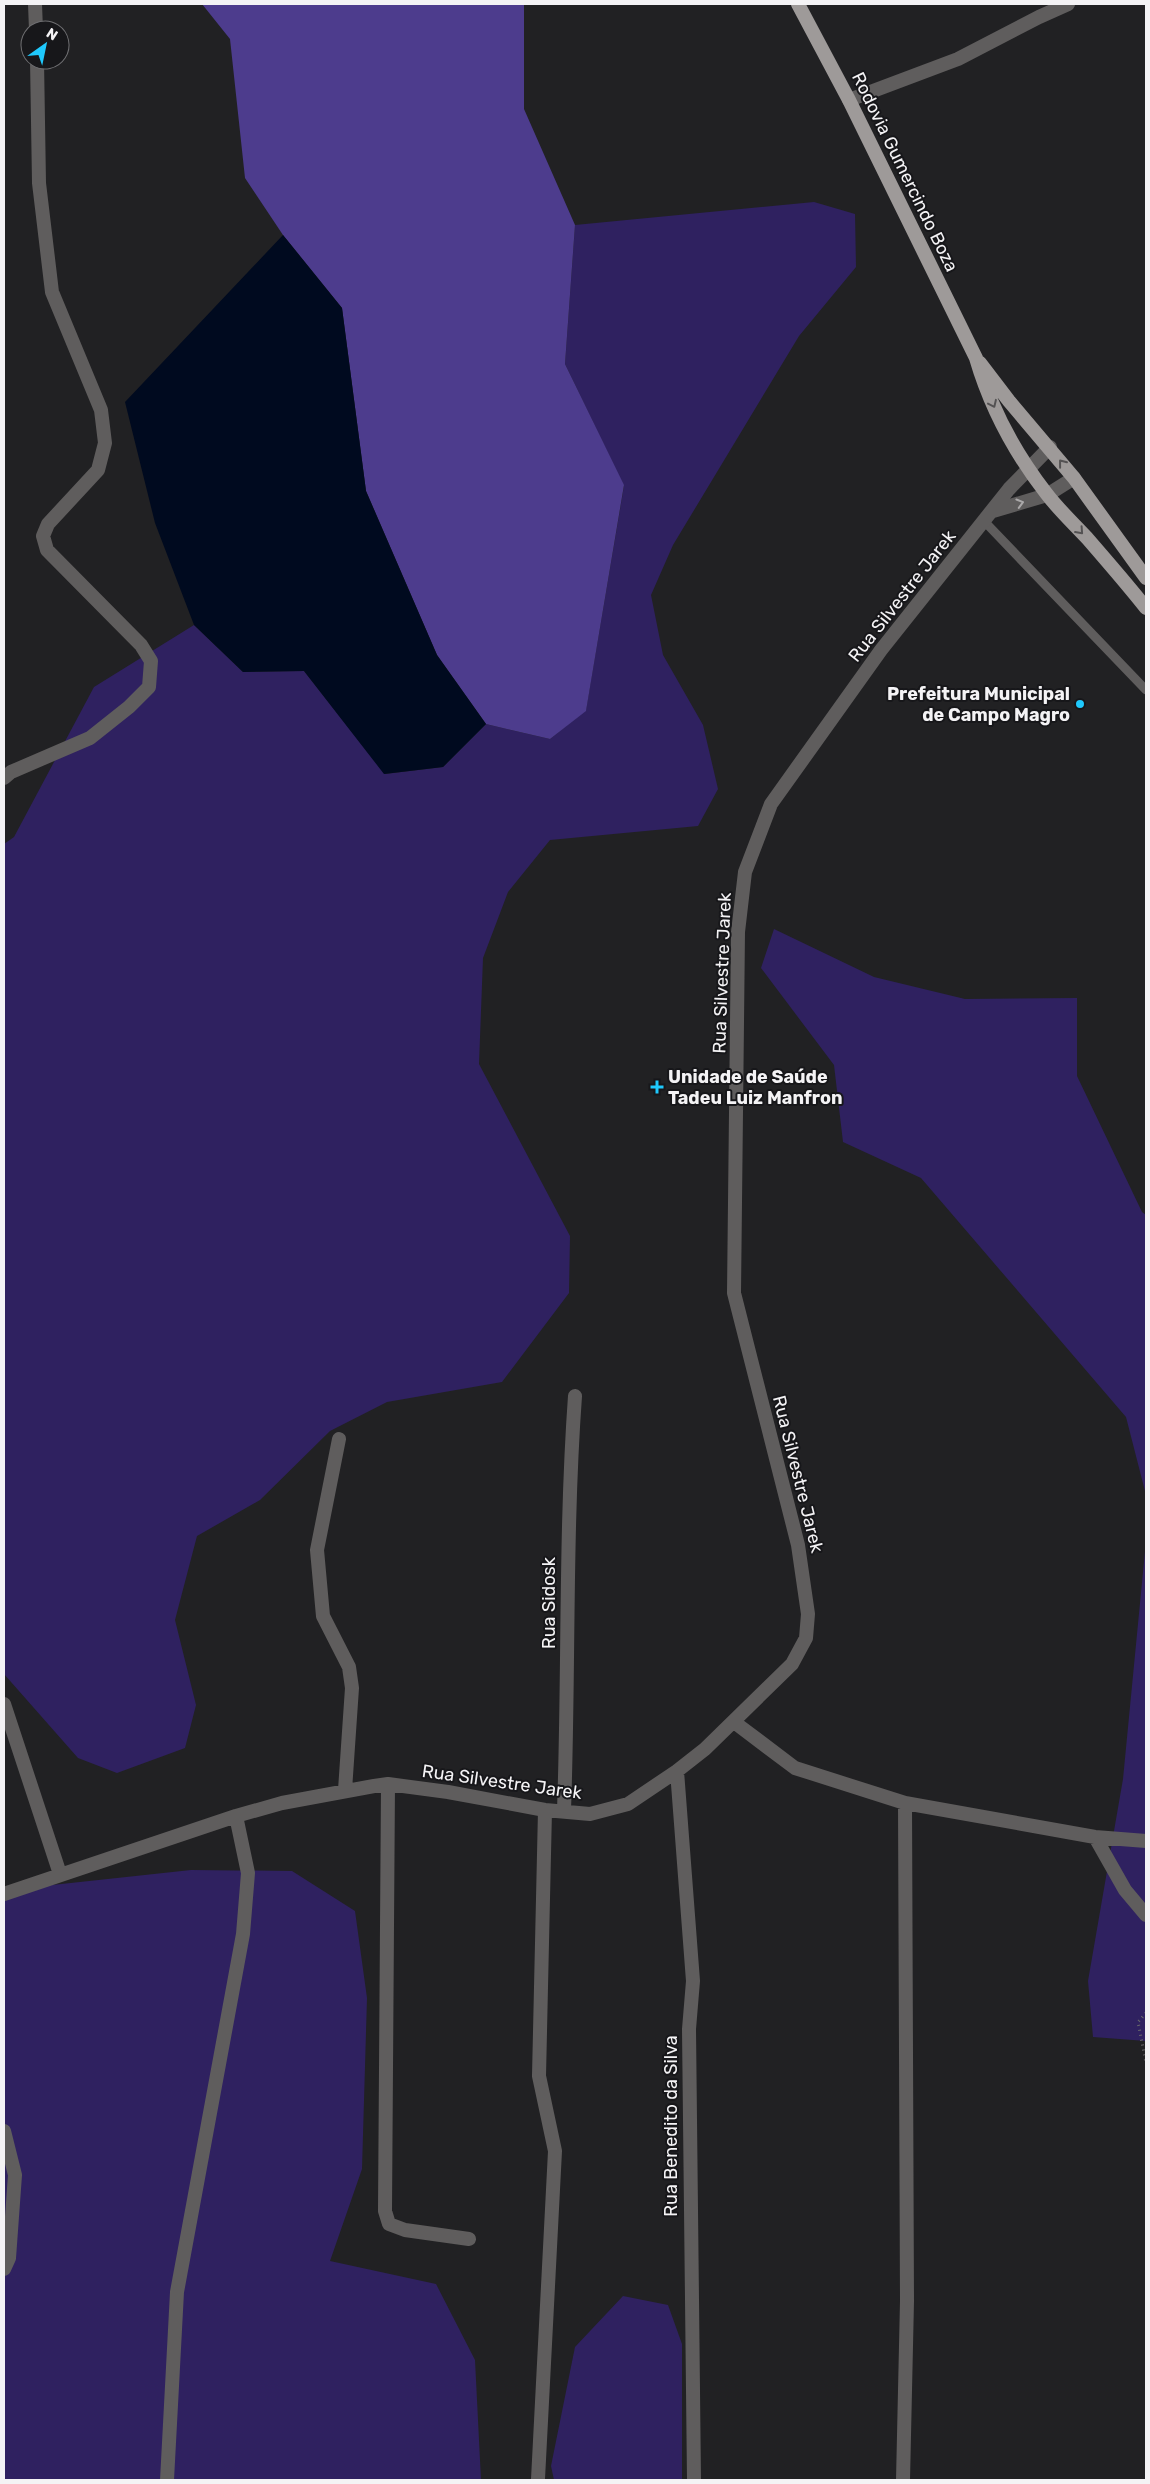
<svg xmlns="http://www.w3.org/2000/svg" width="1150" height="2484" viewBox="0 0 1150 2484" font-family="Rubik,sans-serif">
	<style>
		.green { fill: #2f2160 }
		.forest { fill: #4d3c8d }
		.water { fill: #000a1f }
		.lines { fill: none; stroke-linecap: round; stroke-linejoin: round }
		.path { stroke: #6a696b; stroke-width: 3; stroke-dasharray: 1 4; stroke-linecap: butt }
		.service { stroke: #5f5d5d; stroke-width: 9 }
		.minor { stroke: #5f5d5d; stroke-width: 14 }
		.primary { stroke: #9e9a99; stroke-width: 14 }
		.oneway { stroke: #545253 }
		.oneway2 { stroke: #aaa8a9 }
		.poi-dot { fill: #1fc9fd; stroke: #17171a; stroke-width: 2 }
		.labels { text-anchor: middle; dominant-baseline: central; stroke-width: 4; stroke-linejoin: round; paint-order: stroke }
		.street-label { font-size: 18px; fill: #f4f3f5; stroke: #17171a }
		.poi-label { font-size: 18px; font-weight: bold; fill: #f4f3f5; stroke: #17171a; text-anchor: end }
	</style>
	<rect width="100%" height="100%" fill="#212123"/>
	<!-- green -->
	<path class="green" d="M 814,202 L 855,214 L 856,267 L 799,336 L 673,545 L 651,595 L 663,655 L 703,725 L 718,789 L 698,826 L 550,840 L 508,892 L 483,958 L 479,1064 L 570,1236 L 569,1293 L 502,1382 L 387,1402 L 330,1431 L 260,1500 L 197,1536 L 175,1620 L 196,1705 L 185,1748 L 117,1773 L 78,1758 L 4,1674 L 4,844 L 14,837 L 94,687 L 194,625 L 243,672 L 304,671 L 385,774 L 443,767 L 486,724 L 550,739 L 586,710 L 624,486 L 565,364 L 575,225 Z
		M 774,929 L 874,977 L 965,999 L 1077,998 L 1077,1076 L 1142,1212 L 1146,1215 L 1146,1495 L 1126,1417 L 921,1178 L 843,1142 L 834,1065 L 761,968 Z
		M 1146,1541 L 1146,2041 L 1093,2037 L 1088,1981 L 1123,1779 Z
		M 191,1870 L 292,1871 L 355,1911 L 367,1998 L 362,2169 L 330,2261 L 436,2284 L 475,2360 L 481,2480 L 4,2480 L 4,1898 L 43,1886 Z
		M 623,2296 L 668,2305 L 682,2344 L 682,2480 L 554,2480 L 551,2466 L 575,2347 Z"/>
	<!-- forest -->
	<path class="forest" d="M 202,4 L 524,4 L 524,109 L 575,225 L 565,364 L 624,485 L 586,711 L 550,739 L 486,724 L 437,655 L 366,491 L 342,308 L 283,235 L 245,178 L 230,39 Z"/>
	<!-- water -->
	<path class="water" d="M 283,235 L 342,308 L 366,491 L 437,655 L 486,724 L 443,767 L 384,774 L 304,671 L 243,672 L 194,625 L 155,523 L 125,402 Z"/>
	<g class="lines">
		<!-- path -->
		<path class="path" d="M 1146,2013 L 1138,2022 L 1146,2063"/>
		<!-- service -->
		<path class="service" d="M 984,521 L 1146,690"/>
		<!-- minor -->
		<path class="minor" d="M 35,4 L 36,30
			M 849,100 L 958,59 L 1039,17 L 1068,4
			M 993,511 L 1047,495 L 1074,478
			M 4,778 L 11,772 L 90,738 L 129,707 L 149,687 L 151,661 L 141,645 L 47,550 L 43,536 L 48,524 L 98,470 L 105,443 L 101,410 L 52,292 L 39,183 L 37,60
			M 339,1439 L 317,1550 L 323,1616 L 349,1667 L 352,1688 L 345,1790
			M 4,1704 L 60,1874
			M 734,1722 L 795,1768 L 905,1803 L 1095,1837 L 1146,1841
			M 677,1771 L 693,1981 L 689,2029 L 694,2480
			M 388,1784 L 385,2211 L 389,2224 L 405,2230 L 469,2239
			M 564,1810 C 569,1672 565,1534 575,1396
			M 1095,1837 L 1125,1890 L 1146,1915
			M 4,1894 L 236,1816 L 282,1803 L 374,1786 L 388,1784 L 448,1792 L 545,1810 L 590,1814 L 628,1804 L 677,1771 L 705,1749 L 792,1664 L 806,1638 L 808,1614 L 798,1545 L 734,1293 L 738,932 L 745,872 L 771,804 L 881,650 L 1009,489 L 1050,447
			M 4,2131 L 15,2175 L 9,2258 L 4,2269
			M 538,2479 L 555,2151 L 539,2076 L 545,1810
			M 167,2480 L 177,2292 L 243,1934 L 248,1873 L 236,1816
			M 903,2480 L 907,2301 L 905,1803"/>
		<!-- primary -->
		<path class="primary" d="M 798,4 L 849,100 L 976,358 C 990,406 1015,453 1046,493 C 1058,509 1073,523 1087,538 C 1107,561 1127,584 1146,608
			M 980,363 L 1009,401 L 1074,478 L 1146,578"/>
	</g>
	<!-- one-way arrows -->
	<defs><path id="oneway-chevron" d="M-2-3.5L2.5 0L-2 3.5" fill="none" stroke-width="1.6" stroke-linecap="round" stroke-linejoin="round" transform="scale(1.25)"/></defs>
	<g class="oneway">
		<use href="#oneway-chevron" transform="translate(993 404) rotate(65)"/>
		<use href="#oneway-chevron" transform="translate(1062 463) rotate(-128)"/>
		<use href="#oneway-chevron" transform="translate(1080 531) rotate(48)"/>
	</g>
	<use class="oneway2" href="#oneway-chevron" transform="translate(1020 503) rotate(-16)"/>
	<!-- markers -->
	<g class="poi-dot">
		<circle cx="1080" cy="704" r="5"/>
		<path d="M654.5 1079.5h5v5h5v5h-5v5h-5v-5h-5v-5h5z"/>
	</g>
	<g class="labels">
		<!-- street labels -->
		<g class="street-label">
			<text transform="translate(905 172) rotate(64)">Rodovia Gumercindo Boza</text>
			<text transform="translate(902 596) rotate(-52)">Rua Silvestre Jarek</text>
			<text transform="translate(722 973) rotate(-88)">Rua Silvestre Jarek</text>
			<text transform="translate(798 1474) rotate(76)">Rua Silvestre Jarek</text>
			<text transform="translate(549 1603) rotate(-90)">Rua Sidosk</text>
			<text transform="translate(502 1782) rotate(8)">Rua Silvestre Jarek</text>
			<text transform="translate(671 2126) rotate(-90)">Rua Benedito da Silva</text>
		</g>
		<!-- poi labels -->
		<g class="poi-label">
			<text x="1070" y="694">Prefeitura Municipal<tspan x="1070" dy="21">de Campo Magro</tspan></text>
			<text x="668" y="1077" text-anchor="start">Unidade de Saúde<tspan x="668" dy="21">Tadeu Luiz Manfron</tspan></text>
		</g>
	</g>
	<!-- border -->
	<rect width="1150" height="2484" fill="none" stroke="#f4f3f5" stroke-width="10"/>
	<!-- north arrow -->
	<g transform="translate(45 45) rotate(33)"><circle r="24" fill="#17171a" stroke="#6f6f72"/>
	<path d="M0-4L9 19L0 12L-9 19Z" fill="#1fc9fd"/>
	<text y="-8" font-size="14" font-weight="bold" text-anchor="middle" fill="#f4f3f5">N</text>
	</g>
</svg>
